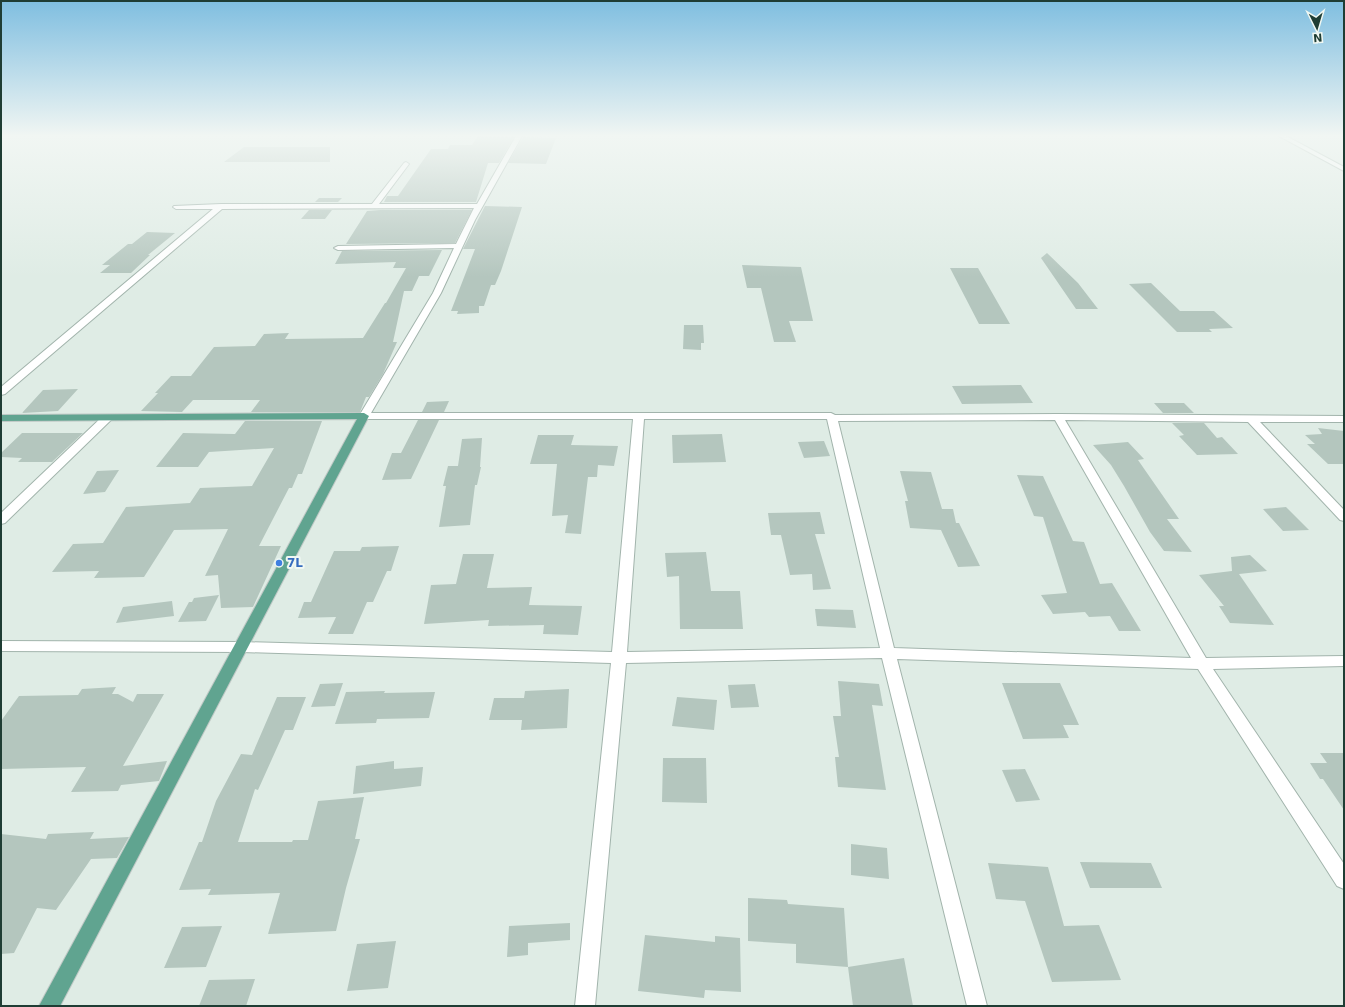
<svg xmlns="http://www.w3.org/2000/svg" width="1345" height="1007" viewBox="0 0 1345 1007" font-family="'DejaVu Sans',sans-serif">
	<style>
		.building { fill: #b4c6be }
		.lines { fill: none; stroke-linecap: round; stroke-linejoin: round }
		.minor-casing { stroke: #a2b4ac; stroke-width: 2 }
		.major-casing { stroke: #c0c9c6; stroke-width: 2 }
		.minor { fill: #fff; fill-rule: evenodd }
		.major { fill: #60a490; fill-rule: evenodd }
		.shop-dot { fill: #3f7fe0; stroke: #f0f8f3; stroke-width: 1.5 }
		.labels { text-anchor: middle; dominant-baseline: central; stroke-width: 4; stroke-linejoin: round; paint-order: stroke }
		.shop-label { font-size: 12px; font-weight: bold; fill: #366cbe; stroke: #f0f8f3; text-anchor: start }
	</style>
	<rect width="100%" height="100%" fill="#dfece5"/>
	<!-- building -->
	<path class="building" d="M 478,136 L 514,137 L 499,163 L 488,163 L 476,202 L 384,202 L 387,196 L 398,196 L 431,149 L 448,149 L 450,145 L 472,145 Z
		M 523,137 L 556,138 L 546,164 L 508,163 Z
		M 244,147 L 330,147 L 330,162 L 224,162 Z
		M 319,198 L 342,198 L 338,202 L 315,202 Z
		M 485,206 L 522,207 L 501,271 L 495,285 L 491,285 L 484,306 L 479,306 L 479,313 L 457,314 L 458,311 L 451,311 L 475,249 L 463,249 Z
		M 309,210 L 332,210 L 325,219 L 301,219 Z
		M 380,210 L 472,210 L 455,243 L 346,244 L 367,211 Z
		M 147,232 L 175,233 L 148,255 L 150,255 L 131,273 L 100,273 L 110,265 L 102,265 L 128,244 L 132,244 Z
		M 442,250 L 429,276 L 419,276 L 412,291 L 404,291 L 393,342 L 397,342 L 383,374 L 369,397 L 366,397 L 360,412 L 251,412 L 260,400 L 193,400 L 182,412 L 141,411 L 158,393 L 155,393 L 171,376 L 191,376 L 214,347 L 255,346 L 264,334 L 289,333 L 285,339 L 363,338 L 385,303 L 386,303 L 406,268 L 393,268 L 396,262 L 335,264 L 342,251 Z
		M 1047,253 L 1078,283 L 1098,309 L 1076,309 L 1041,258 Z
		M 742,265 L 801,267 L 813,321 L 789,321 L 796,342 L 774,342 L 761,288 L 747,288 Z
		M 950,268 L 978,268 L 1010,324 L 979,324 Z
		M 1151,283 L 1180,311 L 1214,311 L 1233,328 L 1209,329 L 1212,332 L 1177,332 L 1129,284 Z
		M 684,325 L 703,325 L 704,343 L 701,343 L 701,350 L 683,349 Z
		M 1021,385 L 1033,403 L 962,404 L 952,386 Z
		M 78,389 L 58,411 L 22,413 L 43,390 Z
		M 449,401 L 444,412 L 422,412 L 427,402 Z
		M 1154,403 L 1184,403 L 1194,413 L 1163,413 Z
		M 418,420 L 439,420 L 411,479 L 382,480 L 392,453 L 401,453 Z
		M 245,421 L 322,421 L 302,474 L 298,474 L 292,488 L 289,488 L 259,546 L 281,546 L 253,607 L 221,608 L 218,575 L 205,576 L 228,529 L 174,530 L 144,577 L 94,578 L 99,571 L 52,572 L 73,544 L 103,543 L 126,507 L 190,503 L 200,488 L 252,486 L 274,448 L 209,452 L 198,467 L 156,467 L 183,433 L 235,434 Z
		M 1172,423 L 1204,423 L 1217,438 L 1222,437 L 1238,454 L 1197,455 L 1179,436 L 1184,435 Z
		M 1318,428 L 1344,431 L 1344,464 L 1328,464 L 1307,444 L 1315,444 L 1305,435 L 1322,434 Z
		M 22,433 L 83,433 L 52,462 L 18,462 L 22,458 L 1,457 L 1,453 Z
		M 722,434 L 726,462 L 673,463 L 672,435 Z
		M 538,435 L 574,435 L 571,445 L 618,446 L 614,466 L 598,465 L 597,477 L 588,477 L 581,534 L 565,533 L 568,515 L 552,516 L 557,464 L 530,464 Z
		M 482,438 L 480,467 L 481,467 L 477,485 L 475,485 L 470,525 L 439,527 L 446,486 L 443,486 L 448,466 L 458,466 L 462,439 Z
		M 824,441 L 830,456 L 804,458 L 798,442 Z
		M 1128,442 L 1144,459 L 1138,460 L 1179,519 L 1167,519 L 1192,552 L 1164,551 L 1150,532 L 1124,486 L 1111,465 L 1093,445 Z
		M 119,470 L 105,492 L 83,494 L 97,471 Z
		M 900,471 L 931,472 L 942,509 L 953,509 L 956,523 L 959,523 L 980,566 L 958,567 L 941,530 L 910,528 L 905,501 L 908,501 Z
		M 1017,475 L 1043,476 L 1073,541 L 1084,542 L 1100,584 L 1112,583 L 1141,631 L 1119,631 L 1110,616 L 1089,617 L 1085,612 L 1053,614 L 1041,595 L 1067,593 L 1043,517 L 1034,516 Z
		M 1286,507 L 1309,530 L 1283,531 L 1263,509 Z
		M 820,512 L 825,534 L 815,534 L 831,589 L 813,590 L 812,574 L 790,575 L 781,535 L 771,535 L 768,513 Z
		M 399,546 L 391,571 L 387,571 L 373,602 L 367,602 L 353,634 L 328,634 L 336,617 L 298,618 L 304,602 L 311,602 L 334,551 L 360,551 L 362,547 Z
		M 706,552 L 711,591 L 740,591 L 743,629 L 680,629 L 679,576 L 667,577 L 665,553 Z
		M 463,554 L 494,554 L 487,588 L 532,587 L 529,605 L 582,606 L 578,635 L 543,634 L 544,625 L 488,626 L 489,620 L 424,624 L 431,585 L 456,584 Z
		M 1250,555 L 1267,571 L 1239,574 L 1274,625 L 1230,623 L 1219,606 L 1224,606 L 1199,575 L 1232,571 L 1231,557 Z
		M 219,595 L 206,621 L 178,622 L 189,602 L 192,602 L 194,598 Z
		M 172,601 L 174,616 L 116,623 L 123,607 Z
		M 815,609 L 853,610 L 856,628 L 817,626 Z
		M 838,681 L 879,684 L 883,706 L 872,705 L 886,790 L 838,787 L 835,757 L 839,757 L 833,716 L 841,716 Z
		M 343,683 L 335,706 L 311,707 L 320,684 Z
		M 1002,683 L 1060,683 L 1079,725 L 1063,725 L 1069,738 L 1023,739 Z
		M 755,684 L 759,707 L 731,708 L 728,685 Z
		M 116,687 L 112,694 L 118,694 L 133,702 L 137,694 L 164,694 L 123,766 L 167,761 L 159,781 L 121,785 L 118,791 L 71,792 L 86,767 L 1,769 L 1,721 L 19,696 L 78,695 L 82,689 Z
		M 569,689 L 567,728 L 521,730 L 522,720 L 489,720 L 494,698 L 524,698 L 525,691 Z
		M 385,691 L 384,693 L 435,692 L 429,718 L 377,719 L 376,723 L 335,724 L 346,692 Z
		M 277,697 L 306,697 L 293,730 L 285,730 L 258,790 L 255,789 L 238,842 L 292,842 L 293,840 L 308,840 L 318,801 L 364,797 L 355,839 L 360,839 L 346,888 L 336,931 L 268,934 L 280,893 L 208,895 L 211,889 L 179,890 L 199,842 L 202,842 L 216,801 L 241,754 L 252,755 Z
		M 677,697 L 717,700 L 714,730 L 672,726 Z
		M 1320,753 L 1344,753 L 1344,810 L 1323,779 L 1320,779 L 1310,763 L 1327,763 Z
		M 663,758 L 706,758 L 707,803 L 662,802 Z
		M 394,761 L 394,769 L 423,767 L 421,786 L 353,794 L 356,766 Z
		M 1025,769 L 1040,800 L 1016,802 L 1002,770 Z
		M 94,832 L 90,839 L 129,837 L 117,858 L 91,859 L 56,910 L 37,908 L 14,953 L 1,954 L 1,834 L 46,839 L 48,834 Z
		M 851,844 L 887,848 L 889,879 L 851,875 Z
		M 1080,862 L 1151,863 L 1162,888 L 1090,888 Z
		M 988,863 L 1048,867 L 1064,926 L 1099,925 L 1121,980 L 1052,982 L 1025,901 L 996,899 Z
		M 748,898 L 787,900 L 788,904 L 844,908 L 848,967 L 796,963 L 796,944 L 748,941 Z
		M 570,923 L 570,940 L 528,943 L 528,955 L 507,957 L 509,926 Z
		M 222,926 L 206,967 L 164,968 L 182,927 Z
		M 645,935 L 715,942 L 715,936 L 740,938 L 741,992 L 705,990 L 704,998 L 638,991 Z
		M 396,941 L 388,988 L 347,991 L 357,944 Z
		M 904,958 L 913,1006 L 853,1006 L 848,967 Z
		M 255,979 L 246,1006 L 199,1006 L 209,980 Z"/>
	<g class="lines">
		<defs>
			<path id="minor" d="M 516,136 L 522,136 L 475,220 L 441,293 L 371,413 L 831,413 L 835,415 L 1058,414 L 1344,416 L 1344,422 L 1260,422 L 1344,510 L 1344,521 L 1340,520 L 1248,422 L 1065,420 L 1206,658 L 1344,656 L 1344,666 L 1213,669 L 1344,864 L 1344,889 L 1337,886 L 1198,669 L 897,659 L 987,1006 L 967,1006 L 882,658 L 626,663 L 595,1006 L 575,1006 L 611,663 L 242,652 L 1,651 L 1,641 L 242,642 L 612,652 L 633,419 L 364,419 L 359,416 L 433,293 L 454,248 L 338,250 L 334,248 L 338,246 L 456,244 L 474,208 L 222,209 L 5,394 L 1,395 L 1,387 L 213,209 L 176,209 L 173,207 L 174,206 L 221,204 L 372,204 L 404,163 L 406,162 L 409,164 L 379,204 L 477,204 ZM 644,419 L 827,419 L 880,648 L 627,652 ZM 1055,420 L 1191,658 L 894,648 L 838,421 Z
				M 1279,136 L 1286,136 L 1344,167 L 1344,171 Z
				M 107,415 L 112,418 L 111,420 L 5,523 L 1,524 L 1,513 L 103,416 Z"/>
			<path id="major" d="M 364,413 L 369,416 L 60,1006 L 39,1006 L 357,419 L 1,421 L 1,415 Z"/>
		</defs>
		<!-- minor casing -->
		<use href="#minor" class="minor-casing"/>
		<!-- major casing -->
		<use href="#major" class="major-casing"/>
		<!-- minor -->
		<use href="#minor" class="minor"/>
		<!-- major -->
		<use href="#major" class="major"/>
	</g>
	<!-- sky -->
	<linearGradient id="sky" x2="0" y2="1"><stop stop-color="#7fbee0"/><stop offset="0.49" stop-color="#f1f6f3"/><stop offset="1" stop-color="#f1f6f3" stop-opacity="0"/></linearGradient>
	<rect width="1345" height="277" fill="url(#sky)"/>
	<!-- markers -->
	<circle class="shop-dot" cx="279" cy="563" r="4"/>
	<g class="labels">
		<!-- shop labels -->
		<g class="shop-label">
			<text x="287" y="563">7L</text>
		</g>
	</g>
	<!-- border -->
	<rect width="1345" height="1007" fill="none" stroke="#1f3d34" stroke-width="4"/>
	<!-- north arrow -->
	<g transform="translate(1317 28) rotate(175)" stroke="#f0f8f3" stroke-width="3" paint-order="stroke">
	<path d="M0-3L7 15L0 10L-7 15Z" fill="#1f3d34"/>
	<text y="-6" font-size="11" font-weight="bold" text-anchor="middle" fill="#1f3d34">N</text>
	</g>
</svg>
